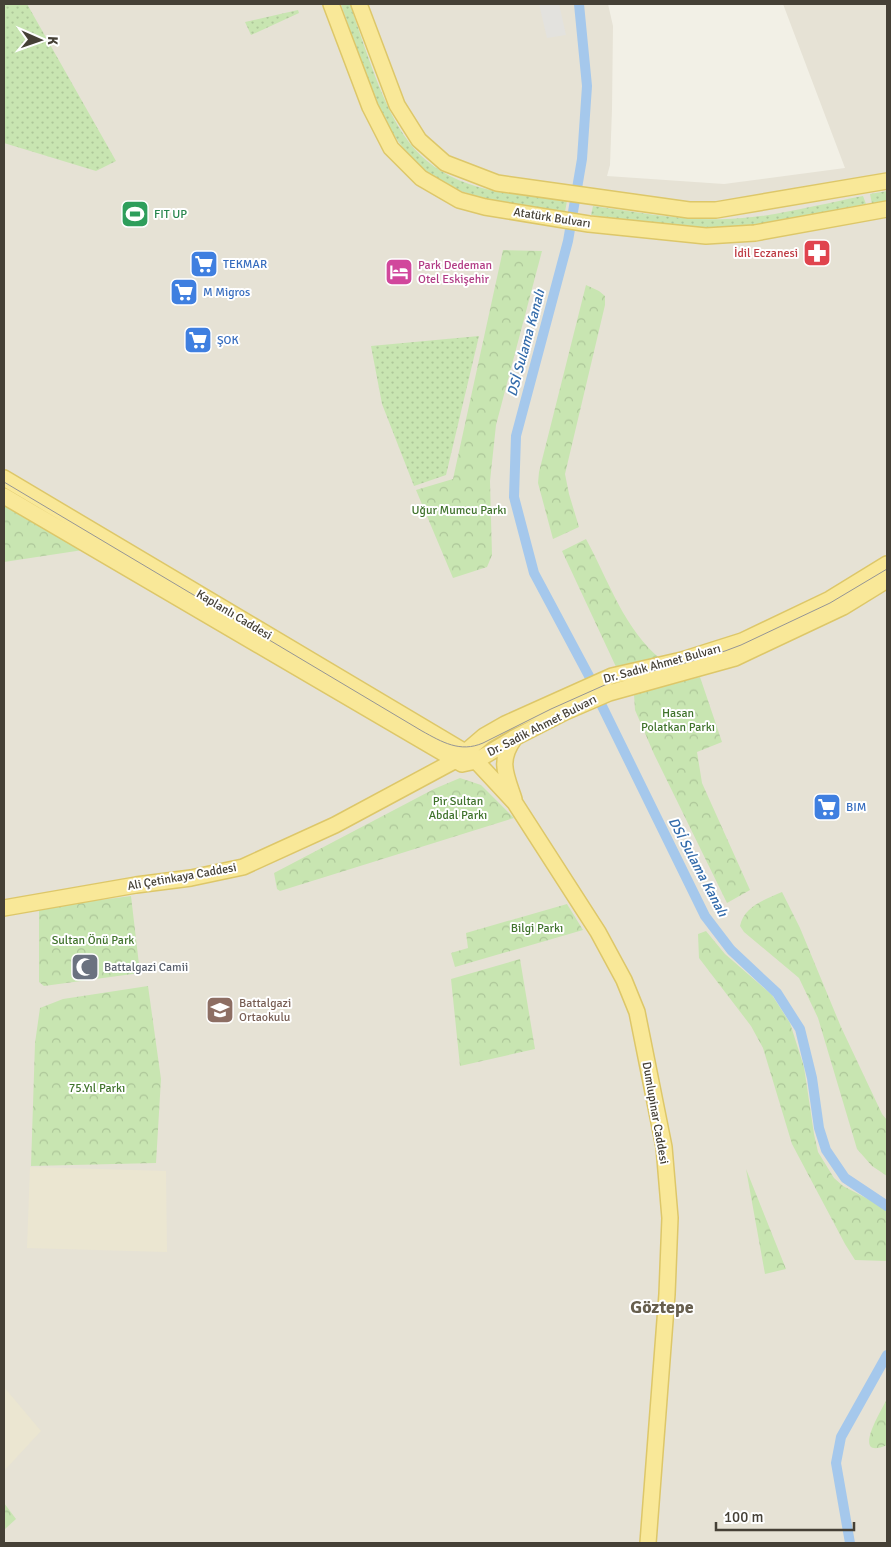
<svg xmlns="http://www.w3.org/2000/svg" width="891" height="1547" viewBox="0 0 891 1547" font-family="Signika,sans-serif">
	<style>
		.residential { fill: #e6e2d5 }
		.education { fill: #ebe6d1 }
		.grass { fill: url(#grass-dots) }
		.forest { fill: url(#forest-crowns) }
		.parking { fill: #e3e2de }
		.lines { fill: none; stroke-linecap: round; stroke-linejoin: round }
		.canal { stroke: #a5c8ec; stroke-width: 10 }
		.major-casing { stroke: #ddc769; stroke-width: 18 }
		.major { stroke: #f9e898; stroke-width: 15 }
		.tram { stroke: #959595; stroke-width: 1 }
		.labels { text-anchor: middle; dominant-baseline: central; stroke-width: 4; stroke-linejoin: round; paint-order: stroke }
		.leisure-label { font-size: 12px; fill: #27864d; stroke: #fff; text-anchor: start }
		.street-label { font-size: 12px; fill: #454036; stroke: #fff }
		.health-label { font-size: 12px; fill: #be3a42; stroke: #fff; text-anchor: end }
		.shop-label { font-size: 12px; fill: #366cbe; stroke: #fff; text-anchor: start }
		.hotel-label { font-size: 12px; fill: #b23c85; stroke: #fff; text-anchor: start }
		.park-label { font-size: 12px; fill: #40732c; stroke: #fff }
		.worship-label { font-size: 12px; fill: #5b616d; stroke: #fff; text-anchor: start }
		.education-label { font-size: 12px; fill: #785e54; stroke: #fff; text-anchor: start }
		.water-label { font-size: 14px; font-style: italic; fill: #346cab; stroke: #fff }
		.district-label { font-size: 18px; font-weight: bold; fill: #675f4e; stroke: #fff }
	</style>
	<defs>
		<pattern id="grass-dots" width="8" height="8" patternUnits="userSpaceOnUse" patternTransform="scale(1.25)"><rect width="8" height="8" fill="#c8e5b1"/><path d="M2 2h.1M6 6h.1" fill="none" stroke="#adc699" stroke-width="1.8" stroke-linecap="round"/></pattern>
		<pattern id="forest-crowns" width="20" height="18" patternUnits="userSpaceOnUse" patternTransform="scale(1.25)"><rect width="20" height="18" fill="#c8e5b1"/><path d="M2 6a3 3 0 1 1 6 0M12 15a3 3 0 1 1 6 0" fill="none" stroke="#adc699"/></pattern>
	</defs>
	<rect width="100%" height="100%" fill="#f2f0e6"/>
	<!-- residential -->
	<path class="residential" d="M 4,4 L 608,4 L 613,26 L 612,109 L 610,165 L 607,176 L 724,184 L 845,168 L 783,4 L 887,4 L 887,1543 L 4,1543 Z"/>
	<!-- education -->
	<path class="education" d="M 30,1167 L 166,1171 L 167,1252 L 27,1248 Z
		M 4,1387 L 41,1431 L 4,1471 Z"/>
	<!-- grass -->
	<path class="grass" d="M 4,4 L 27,4 L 116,161 L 96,171 L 4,143 Z
		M 341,4 L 350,4 C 358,28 366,52 375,76 C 395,127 414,165 469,184 C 500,195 535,196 567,201 L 565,212 C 533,206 498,204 467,193 C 384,165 367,77 341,4 Z
		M 298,10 L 299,13 L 251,35 L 245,22 Z
		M 887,191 L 887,201 L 872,204 L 870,194 Z
		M 863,196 L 866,204 C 814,214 761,228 708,228 C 669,228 630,221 591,215 L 593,206 C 637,212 682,221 727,219 C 770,218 821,204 863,196 Z
		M 479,336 L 446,475 L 414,486 L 382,404 L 371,346 Z"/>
	<!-- forest -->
	<path class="forest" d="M 503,250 L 542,251 L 496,425 L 490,481 L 492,555 L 487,567 L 453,578 L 416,490 L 453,479 Z
		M 586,285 L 599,291 L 605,296 L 605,305 L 565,474 L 569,494 L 579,527 L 553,539 L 538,483 L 539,472 Z
		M 4,503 L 83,550 L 4,562 Z
		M 586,539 C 609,581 624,630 662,660 L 617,669 L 562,551 Z
		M 700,677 L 722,742 L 697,752 L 702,783 L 750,890 L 727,903 L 654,754 L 635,710 L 634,694 Z
		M 460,778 L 481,785 L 514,818 L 280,891 L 277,889 L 274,873 L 434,789 Z
		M 782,892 L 800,928 L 841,1027 L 882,1114 L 887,1120 L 887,1176 L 872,1166 L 857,1149 L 818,1018 L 799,978 L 744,932 L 740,926 C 744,906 766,899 782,892 Z
		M 131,896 L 140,973 L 44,986 L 39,982 L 39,908 Z
		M 567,904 L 583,930 L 455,967 L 451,953 L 468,948 L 466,933 Z
		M 706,931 L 725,954 L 772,995 L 790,1023 L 804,1067 L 814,1134 L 818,1152 L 834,1178 L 843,1186 L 887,1209 L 887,1261 L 855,1260 L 845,1244 L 792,1144 L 763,1048 L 751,1026 L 699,958 L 698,934 Z
		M 520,959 L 535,1049 L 460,1066 L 451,979 Z
		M 148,986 L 161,1079 L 156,1163 L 31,1166 L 35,1043 L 40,1008 L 63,999 Z
		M 746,1169 L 786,1269 L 765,1274 Z
		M 887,1399 L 887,1445 C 850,1461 881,1411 887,1399 Z
		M 4,1503 L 16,1519 L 4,1530 Z"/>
	<!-- parking -->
	<path class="parking" d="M 539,4 L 559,4 L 566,35 L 547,38 Z"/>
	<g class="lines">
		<!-- canal -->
		<path class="canal" d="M 579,4 L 587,86 L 582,159 L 568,241 L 516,436 L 514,497 L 534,573 L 589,676
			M 600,702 L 705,916 L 731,950 L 777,993 L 800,1029 L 812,1078 L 819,1128 L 826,1150 L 845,1178 L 887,1206
			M 850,1543 L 836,1463 L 841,1437 L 887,1355"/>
		<defs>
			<path id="major" d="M 331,4 L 370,107 L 391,148 L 421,178 L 459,200 L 485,207 L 589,224 L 706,236 L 755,233 L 887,209
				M 359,4 L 397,105 L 419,140 L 445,163 L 497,183 L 689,210 L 716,210 L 887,181
				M 4,478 L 465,752 L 476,761 L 515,803 L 598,932 L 624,980 L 637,1012 L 664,1147 L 670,1218 L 667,1294 L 648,1543
				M 4,496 L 462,764 L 476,761 L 514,738 L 565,712 L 609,693 L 735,658 L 843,607 L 887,580
				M 514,799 C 506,775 498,761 514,739
				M 4,908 L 136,885 L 191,878 L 243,867 L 335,825 L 456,760 L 484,736 L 505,724 L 612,676 L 682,660 L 742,641 L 830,599 L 887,564"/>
		</defs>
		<!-- major casing -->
		<use href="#major" class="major-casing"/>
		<!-- major -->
		<use href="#major" class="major"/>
		<!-- tram -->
		<path class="tram" d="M 4,482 L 422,731 C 442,742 460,753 483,743 L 551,709 L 616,680 L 685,663 L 725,651 L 741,645 L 830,603 L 887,569"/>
	</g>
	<!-- icons -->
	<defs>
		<symbol id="stadium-square" viewBox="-11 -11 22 22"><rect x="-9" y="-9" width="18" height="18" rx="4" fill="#2e9e5b" stroke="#fff"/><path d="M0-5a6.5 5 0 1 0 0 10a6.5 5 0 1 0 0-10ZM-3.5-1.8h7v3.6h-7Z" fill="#fff"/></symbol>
		<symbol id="pharmacy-square" viewBox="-11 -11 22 22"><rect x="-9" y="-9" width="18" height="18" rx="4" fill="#e0444e" stroke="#fff"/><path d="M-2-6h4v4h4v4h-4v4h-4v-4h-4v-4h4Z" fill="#fff"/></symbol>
		<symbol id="supermarket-square" viewBox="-11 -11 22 22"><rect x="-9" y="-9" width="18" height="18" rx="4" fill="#3f7fe0" stroke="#fff"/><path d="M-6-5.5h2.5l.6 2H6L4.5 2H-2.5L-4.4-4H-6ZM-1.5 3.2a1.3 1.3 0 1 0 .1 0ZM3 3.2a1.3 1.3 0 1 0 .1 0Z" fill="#fff"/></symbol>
		<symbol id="hotel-square" viewBox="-11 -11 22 22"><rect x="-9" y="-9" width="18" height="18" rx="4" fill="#d1479c" stroke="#fff"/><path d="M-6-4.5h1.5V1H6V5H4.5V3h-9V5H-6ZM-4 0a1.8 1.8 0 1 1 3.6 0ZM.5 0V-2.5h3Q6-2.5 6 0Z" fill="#fff"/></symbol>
		<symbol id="mosque-square" viewBox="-11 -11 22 22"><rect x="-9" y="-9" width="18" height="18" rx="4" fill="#6b7280" stroke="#fff"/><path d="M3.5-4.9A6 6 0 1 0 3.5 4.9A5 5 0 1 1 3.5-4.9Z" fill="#fff"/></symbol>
		<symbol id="school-square" viewBox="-11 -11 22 22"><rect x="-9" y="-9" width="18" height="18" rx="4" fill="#8d6e63" stroke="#fff"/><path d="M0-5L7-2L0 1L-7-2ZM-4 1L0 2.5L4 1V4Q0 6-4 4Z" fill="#fff"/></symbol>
	</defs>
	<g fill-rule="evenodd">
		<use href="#stadium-square" x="119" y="198" width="32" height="32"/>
		<use href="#pharmacy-square" x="801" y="237" width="32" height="32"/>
		<use href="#supermarket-square" x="188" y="248" width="32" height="32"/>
		<use href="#hotel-square" x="383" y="256" width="32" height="32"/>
		<use href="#supermarket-square" x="168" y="276" width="32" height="32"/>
		<use href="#supermarket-square" x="182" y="324" width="32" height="32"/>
		<use href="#supermarket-square" x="811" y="791" width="32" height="32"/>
		<use href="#mosque-square" x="69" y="951" width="32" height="32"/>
		<use href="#school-square" x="204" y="994" width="32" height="32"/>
	</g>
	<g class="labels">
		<!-- leisure labels -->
		<g class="leisure-label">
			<text x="154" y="214">FIT UP</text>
		</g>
		<!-- street labels -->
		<g class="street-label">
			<text transform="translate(552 218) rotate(9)">Atatürk Bulvarı</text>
			<text transform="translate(234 615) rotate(31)">Kaplanlı Caddesi</text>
			<text transform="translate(662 664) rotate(-15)">Dr. Sadık Ahmet Bulvarı</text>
			<text transform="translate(542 726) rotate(-27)">Dr. Sadik Ahmet Bulvarı</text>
			<text transform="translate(182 877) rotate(-10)">Ali Çetinkaya Caddesi</text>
			<text transform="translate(655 1113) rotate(80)">Dumlupinar Caddesi</text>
		</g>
		<!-- health labels -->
		<g class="health-label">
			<text x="798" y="253">İdil Eczanesi</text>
		</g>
		<!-- shop labels -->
		<g class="shop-label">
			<text x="223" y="264">TEKMAR</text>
			<text x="203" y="292">M Migros</text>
			<text x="217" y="340">ŞOK</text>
			<text x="846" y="807">BIM</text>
		</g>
		<!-- hotel labels -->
		<g class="hotel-label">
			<text x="418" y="265">Park Dedeman<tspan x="418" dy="14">Otel Eskişehir</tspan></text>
		</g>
		<!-- park labels -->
		<g class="park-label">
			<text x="459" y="510">Uğur Mumcu Parkı</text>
			<text x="678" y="713">Hasan<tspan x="678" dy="14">Polatkan Parkı</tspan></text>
			<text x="458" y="801">Pir Sultan<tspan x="458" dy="14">Abdal Parkı</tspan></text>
			<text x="537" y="928">Bilgi Parkı</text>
			<text x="93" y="940">Sultan Önü Park</text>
			<text x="97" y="1088">75.Yıl Parkı</text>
		</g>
		<!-- worship labels -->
		<g class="worship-label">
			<text x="104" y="967">Battalgazi Camii</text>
		</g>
		<!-- education labels -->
		<g class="education-label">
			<text x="239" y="1003">Battalgazi<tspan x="239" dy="14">Ortaokulu</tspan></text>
		</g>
		<!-- water labels -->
		<g class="water-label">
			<text transform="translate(526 343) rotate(-75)">DSİ Sulama Kanalı</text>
			<text transform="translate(698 867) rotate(62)">DSİ Sulama Kanalı</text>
		</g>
		<!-- district labels -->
		<g class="district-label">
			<text x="662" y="1307">Göztepe</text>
		</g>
	</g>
	<!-- border -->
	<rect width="891" height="1547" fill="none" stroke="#454036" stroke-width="10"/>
	<!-- north arrow -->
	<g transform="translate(40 40) rotate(92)" stroke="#ffffff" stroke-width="4" paint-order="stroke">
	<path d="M0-4L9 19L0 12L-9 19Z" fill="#454036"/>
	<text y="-8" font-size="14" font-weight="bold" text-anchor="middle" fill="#454036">K</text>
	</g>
	<!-- scale -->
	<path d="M716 1522v8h138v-8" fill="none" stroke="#454036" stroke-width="2.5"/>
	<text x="724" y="1522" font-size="15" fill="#454036" stroke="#ffffff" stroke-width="4" paint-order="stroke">100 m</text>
</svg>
